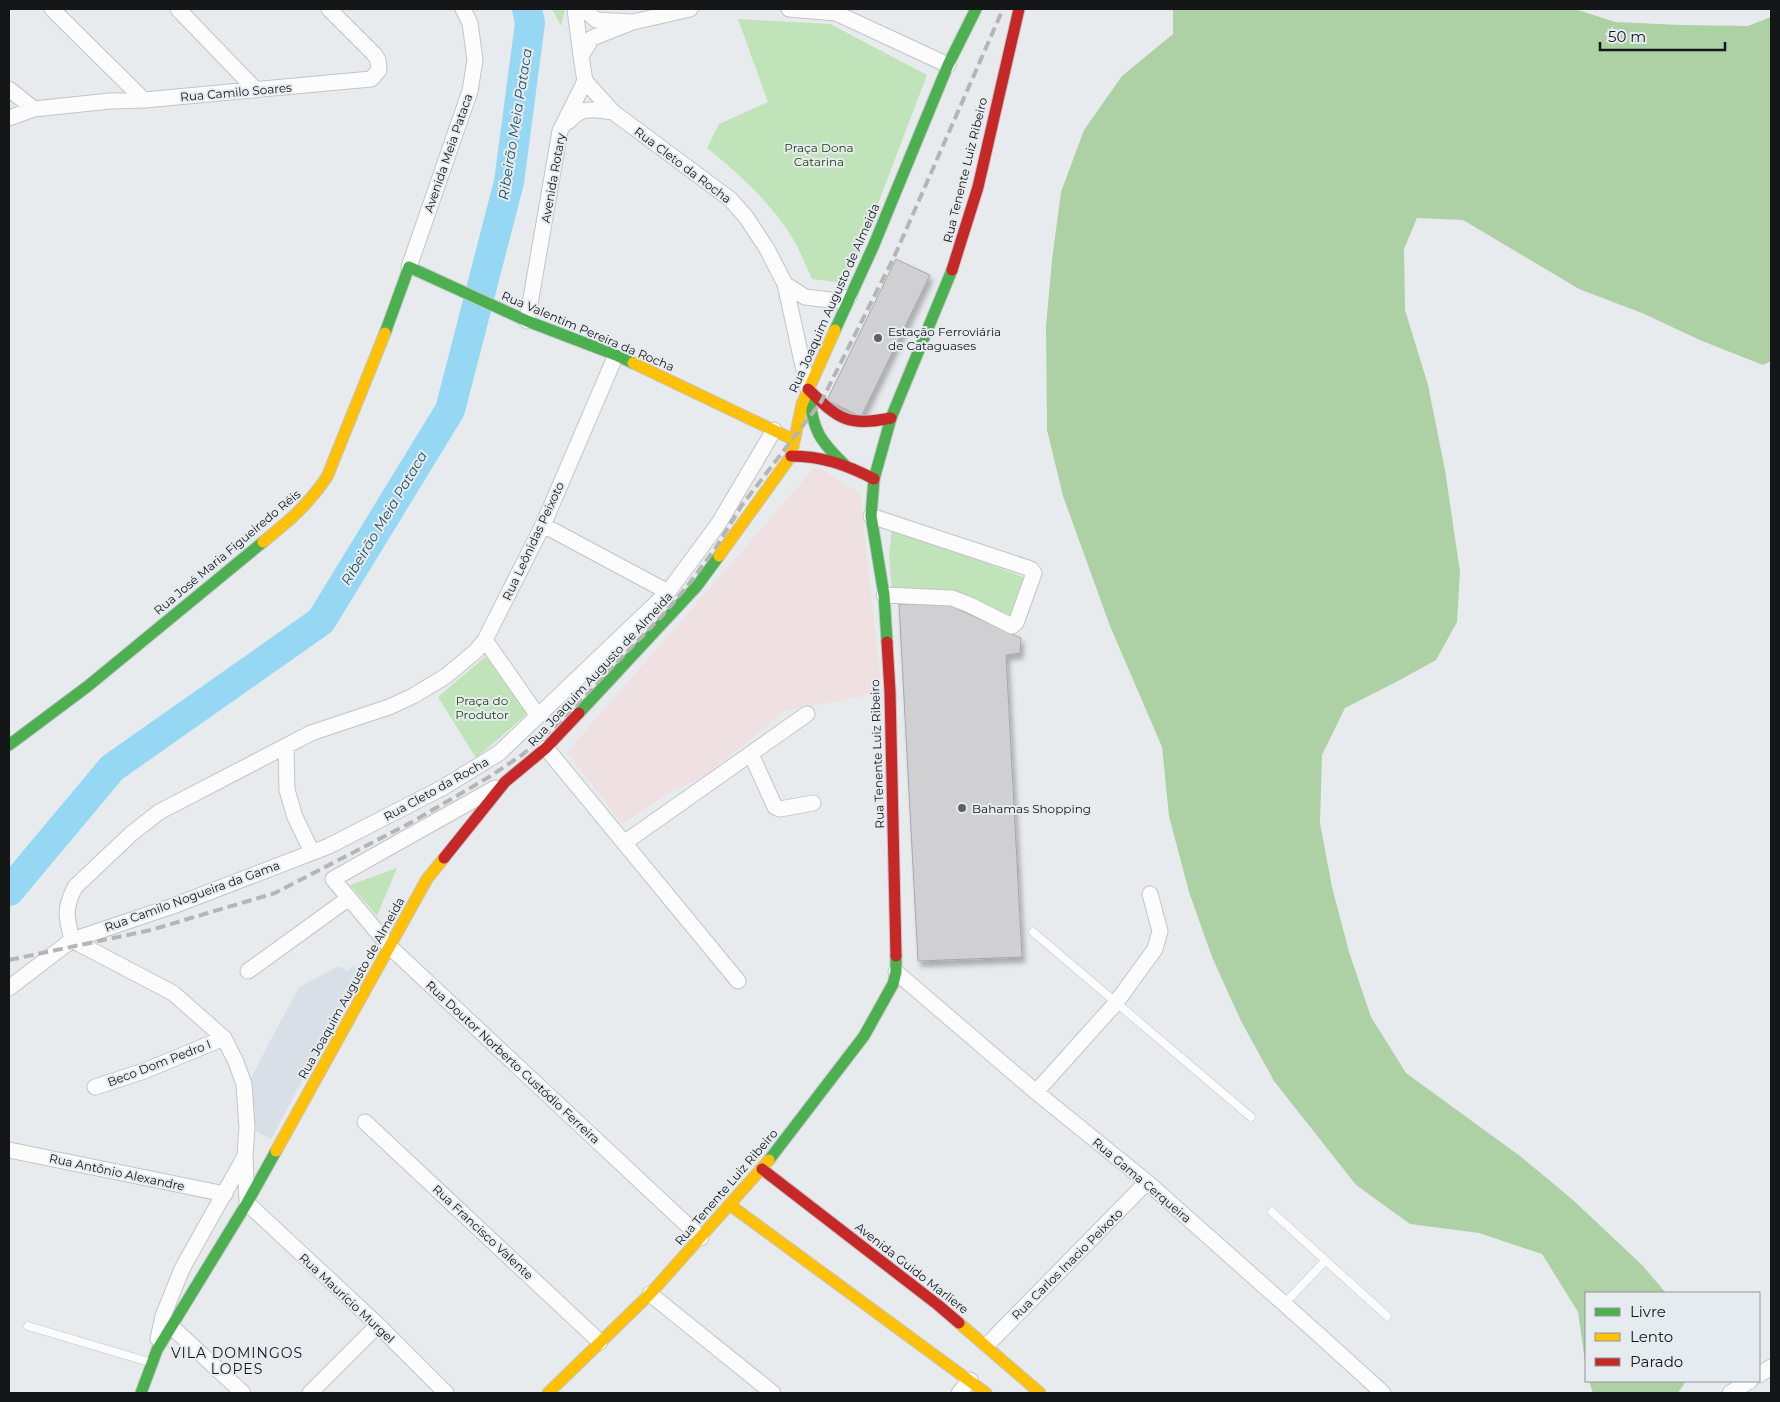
<svg xmlns="http://www.w3.org/2000/svg" width="1780" height="1402" viewBox="0 0 1780 1402" font-family="Montserrat,sans-serif">
	<style>
		.commercial { fill: #efe1e1 }
		.built { fill: #d8dfe6 }
		.green { fill: #c1e3b9 }
		.forest { fill: #add1a5 }
		.lines { fill: none; stroke-linecap: round; stroke-linejoin: round }
		.river { stroke: #96d8f3; stroke-width: 30 }
		.building { fill: #d0d0d2; stroke: #a7a7a9; filter: url(#shadow) }
		.lane-casing { stroke: #c3c4c7; stroke-width: 9 }
		.street-casing { stroke: #c3c4c7; stroke-width: 17 }
		.fast-casing { stroke: #c3c4c7; stroke-width: 13 }
		.slow-casing { stroke: #c3c4c7; stroke-width: 13 }
		.jam-casing { stroke: #c3c4c7; stroke-width: 13 }
		.lane { stroke: #fcfcfc; stroke-width: 8 }
		.street { stroke: #fcfcfc; stroke-width: 15 }
		.fast { stroke: #4caf50; stroke-width: 11 }
		.slow { stroke: #ffc107; stroke-width: 11 }
		.jam { stroke: #c62828; stroke-width: 11 }
		.rail { stroke: #b5b5b6; stroke-width: 4; stroke-dasharray: 10 5; stroke-linecap: butt }
		.poi-dot { fill: #5e6163; stroke: #e6ebf0; stroke-width: 2 }
		.labels { text-anchor: middle; dominant-baseline: central; stroke-width: 4; stroke-linejoin: round; paint-order: stroke }
		.street-label { font-size: 12px; fill: #141618; stroke: #e6ebf0 }
		.park-label { font-size: 12px; fill: #1d450d; stroke: #e6ebf0 }
		.poi-label { font-size: 12px; fill: #141618; stroke: #e6ebf0; text-anchor: start }
		.water-label { font-size: 14px; font-style: italic; fill: #1d5164; stroke: #e6ebf0 }
		.neighbourhood-label { font-size: 14px; letter-spacing: 1px; fill: #141618; stroke: #e6ebf0 }
	</style>
	<defs>
		<filter id="shadow"><feDropShadow dx="3" dy="5.5" stdDeviation="2.5" flood-color="#0004"/></filter>
	</defs>
	<rect width="100%" height="100%" fill="#e8ebee"/>
	<!-- commercial -->
	<path class="commercial" d="M 816,466 L 860,493 L 882,693 L 785,711 L 707,774 L 664,796 L 622,824 L 567,752 Z"/>
	<!-- built -->
	<path class="built" d="M 339,966 L 348,971 L 352,966 L 361,971 L 271,1139 L 256,1131 L 253,1104 L 247,1085 L 299,987 Z"/>
	<!-- green -->
	<path class="green" d="M 552,9 L 565,9 L 561,26 Z
		M 738,19 L 830,24 L 927,75 L 860,251 L 845,283 L 812,279 C 805,264 799,248 790,234 C 768,200 738,173 707,148 L 719,124 L 768,102 Z
		M 892,528 L 1026,578 L 1013,616 L 967,600 L 892,593 L 889,555 Z
		M 486,656 L 527,714 L 476,758 L 438,697 Z
		M 397,868 L 377,916 L 350,885 Z"/>
	<!-- forest -->
	<path class="forest" d="M 1173,9 L 1575,9 L 1615,22 L 1681,25 L 1748,26 L 1771,17 L 1771,361 L 1763,365 L 1702,341 L 1642,313 L 1579,289 L 1463,220 L 1417,218 L 1404,249 L 1405,310 L 1428,385 L 1445,470 L 1460,572 L 1457,622 L 1436,660 L 1398,681 L 1345,708 L 1322,755 L 1320,823 L 1332,887 L 1349,952 L 1371,1017 L 1406,1073 L 1520,1156 L 1573,1200 L 1642,1265 L 1666,1293 L 1586,1293 L 1586,1369 L 1578,1312 L 1542,1254 L 1479,1233 L 1410,1224 L 1356,1185 L 1274,1081 L 1241,1021 L 1212,957 L 1189,892 L 1169,816 L 1162,747 L 1110,626 L 1063,496 L 1047,430 L 1046,326 L 1052,260 L 1061,192 L 1084,130 L 1122,76 L 1173,34 Z
		M 1589,1381 L 1686,1381 L 1678,1393 L 1593,1393 Z"/>
	<g class="lines">
		<!-- river -->
		<path class="river" d="M 9,891 L 112,768 L 321,621 L 450,410 L 509,182 L 530,23 L 527,9"/>
	</g>
	<!-- building -->
	<path class="building" d="M 896,259 L 930,275 L 861,417 L 827,400 Z
		M 899,604 L 949,605 L 1021,638 L 1020,653 L 1006,655 L 1022,957 L 918,961 Z"/>
	<g class="lines">
		<defs>
			<path id="lane" d="M 1033,932 L 1251,1117
				M 1272,1212 L 1387,1316
				M 1284,1304 L 1325,1261
				M 28,1326 L 149,1362"/>
			<path id="street" d="M 52,9 L 144,100
				M 178,9 L 256,90
				M 584,9 L 596,20 L 633,22 L 690,9
				M 789,9 L 836,13 L 948,65
				M 581,56 L 592,38 L 630,23
				M 585,81 L 613,112 L 730,199 L 746,217 L 767,249 L 785,284 L 808,389
				M 9,89 L 34,109
				M 9,118 L 34,109 L 110,101 L 144,100 L 371,79 L 379,70 L 378,60 L 374,54 L 329,9
				M 568,122 C 582,105 593,110 613,112
				M 409,267 L 470,91 L 475,60 L 470,23 L 463,9
				M 785,284 L 805,297 L 839,301 L 849,297
				M 527,321 L 560,131 L 585,81 L 581,56 L 575,9
				M 871,516 L 1031,569 L 1034,573 L 1016,623 L 1012,626 L 970,605 L 952,598 L 884,595
				M 543,525 L 668,592
				M 485,640 L 538,716
				M 286,746 L 287,790 L 295,817 L 312,852
				M 546,748 L 738,981
				M 751,754 L 775,807 L 780,809 L 813,803
				M 495,788 L 333,879 L 389,946 L 701,1238
				M 624,843 L 807,714
				M 72,940 C 66,916 64,909 75,887 L 131,834 L 159,812 L 311,733 L 389,707 L 413,696 L 446,676 L 476,651 L 485,640 L 543,525 L 616,355
				M 72,940 L 173,993 L 224,1038 L 236,1062 L 244,1084 L 247,1127 L 245,1156 L 247,1203 L 378,1325 L 446,1393
				M 248,971 L 349,898
				M 896,972 L 1036,1092 L 1147,1182 L 1318,1334 L 1383,1393
				M 9,988 L 72,940 L 173,906 L 329,846 L 442,788 L 499,753 L 668,592 L 719,523 L 774,430
				M 95,1087 L 144,1071 L 224,1038
				M 1036,1092 L 1115,1004 L 1155,949 L 1160,931 L 1150,894
				M 365,1122 L 600,1342
				M 9,1150 L 225,1194
				M 650,1294 L 773,1393
				M 166,1320 L 172,1327 L 243,1393
				M 158,1339 L 163,1316 L 182,1269 L 244,1158
				M 987,1345 L 1147,1182
				M 1759,1375 L 1771,1367
				M 310,1393 L 378,1325
				M 959,1393 L 970,1380
				M 1730,1393 L 1750,1381"/>
			<path id="fast" d="M 835,330 L 873,247 L 948,65 L 976,9
				M 385,333 L 409,267 L 527,321 L 616,355 L 633,363
				M 809,395 C 813,430 819,440 844,464
				M 887,642 L 884,595 L 871,516 L 874,479 L 891,418 L 952,270
				M 579,713 L 697,586 L 719,556
				M 9,745 L 88,686 L 263,542
				M 769,1160 L 864,1036 L 893,984 L 896,972 L 896,956
				M 141,1393 L 157,1350 L 247,1203 L 276,1151"/>
			<path id="slow" d="M 633,363 L 794,440
				M 263,542 C 290,520 307,506 327,477 L 385,333
				M 719,556 L 791,456 L 802,404 L 835,330
				M 276,1151 L 427,879 L 444,858
				M 730,1205 L 986,1393
				M 959,1323 L 1040,1393
				M 548,1393 L 650,1294 L 769,1160"/>
			<path id="jam" d="M 952,270 L 978,187 L 1019,9
				M 808,389 C 838,419 848,427 891,418
				M 791,456 C 822,456 847,465 874,479
				M 887,642 L 890,692 L 896,956
				M 444,858 L 505,782 L 546,748 L 579,713
				M 762,1169 L 938,1305 L 959,1323"/>
		</defs>
		<!-- lane casing -->
		<use href="#lane" class="lane-casing"/>
		<!-- street casing -->
		<use href="#street" class="street-casing"/>
		<!-- fast casing -->
		<use href="#fast" class="fast-casing"/>
		<!-- slow casing -->
		<use href="#slow" class="slow-casing"/>
		<!-- jam casing -->
		<use href="#jam" class="jam-casing"/>
		<!-- lane -->
		<use href="#lane" class="lane"/>
		<!-- street -->
		<use href="#street" class="street"/>
		<!-- fast -->
		<use href="#fast" class="fast"/>
		<!-- slow -->
		<use href="#slow" class="slow"/>
		<!-- jam -->
		<use href="#jam" class="jam"/>
		<!-- rail -->
		<path class="rail" d="M 9,960 L 151,930 L 275,893 L 412,822 L 489,777 L 522,755 L 554,727 L 662,616 L 685,589 L 715,549 L 742,505 L 821,402 L 895,255 L 1003,9"/>
	</g>
	<!-- markers -->
	<g class="poi-dot">
		<circle cx="878" cy="338" r="5"/>
		<circle cx="962" cy="808" r="5"/>
	</g>
	<g class="labels">
		<!-- street labels -->
		<g class="street-label">
			<text transform="translate(236 92) rotate(-5)">Rua Camilo Soares</text>
			<text transform="translate(448 153) rotate(-71)">Avenida Meia Pataca</text>
			<text transform="translate(683 165) rotate(37)">Rua Cleto da Rocha</text>
			<text transform="translate(965 170) rotate(-76)">Rua Tenente Luiz Ribeiro</text>
			<text transform="translate(553 178) rotate(-80)">Avenida Rotary</text>
			<text transform="translate(834 298) rotate(-66)">Rua Joaquim Augusto de Almeida</text>
			<text transform="translate(588 331) rotate(23)">Rua Valentim Pereira da Rocha</text>
			<text transform="translate(533 541) rotate(-65)">Rua Leônidas Peixoto</text>
			<text transform="translate(227 552) rotate(-40)">Rua José Maria Figueiredo Réis</text>
			<text transform="translate(600 669) rotate(-47)">Rua Joaquim Augusto de Almeida</text>
			<text transform="translate(877 754) rotate(-92)">Rua Tenente Luiz Ribeiro</text>
			<text transform="translate(436 789) rotate(-29)">Rua Cleto da Rocha</text>
			<text transform="translate(192 896) rotate(-20)">Rua Camilo Nogueira da Gama</text>
			<text transform="translate(351 988) rotate(-61)">Rua Joaquim Augusto de Almeida</text>
			<text transform="translate(513 1062) rotate(43)">Rua Doutor Norberto Custódio Ferreira</text>
			<text transform="translate(159 1063) rotate(-21)">Beco Dom Pedro I</text>
			<text transform="translate(117 1172) rotate(12)">Rua Antônio Alexandre</text>
			<text transform="translate(1142 1180) rotate(40)">Rua Gama Cerqueira</text>
			<text transform="translate(726 1187) rotate(-49)">Rua Tenente Luiz Ribeiro</text>
			<text transform="translate(483 1232) rotate(43)">Rua Francisco Valente</text>
			<text transform="translate(1067 1264) rotate(-45)">Rua Carlos Inacio Peixoto</text>
			<text transform="translate(912 1268) rotate(38)">Avenida Guido Marliere</text>
			<text transform="translate(347 1298) rotate(43)">Rua Maurício Murgel</text>
		</g>
		<!-- park labels -->
		<g class="park-label">
			<text x="819" y="147">Praça Dona<tspan x="819" dy="14">Catarina</tspan></text>
			<text x="482" y="700">Praça do<tspan x="482" dy="14">Produtor</tspan></text>
		</g>
		<!-- poi labels -->
		<g class="poi-label">
			<text x="888" y="331">Estação Ferroviária<tspan x="888" dy="14">de Cataguases</tspan></text>
			<text x="972" y="808">Bahamas Shopping</text>
		</g>
		<!-- water labels -->
		<g class="water-label">
			<text transform="translate(515 124) rotate(-81)">Ribeirão Meia Pataca</text>
			<text transform="translate(384 518) rotate(-59)">Ribeirão Meia Pataca</text>
		</g>
		<!-- neighbourhood labels -->
		<g class="neighbourhood-label">
			<text x="237" y="1353">VILA DOMINGOS<tspan x="237" dy="16">LOPES</tspan></text>
		</g>
	</g>
	<!-- border -->
	<rect width="1780" height="1402" fill="none" stroke="#141618" stroke-width="20"/>
	<!-- legend -->
	<rect x="1585" y="1292" width="175" height="90" fill="#e6ebf0" stroke="#92969a"/>
	<rect x="1595" y="1308" width="25" height="8" fill="#4caf50" stroke="#92969a"/>
	<text x="1630" y="1317" font-size="15" fill="#141618">Livre</text>
	<rect x="1595" y="1333" width="25" height="8" fill="#ffc107" stroke="#92969a"/>
	<text x="1630" y="1342" font-size="15" fill="#141618">Lento</text>
	<rect x="1595" y="1358" width="25" height="8" fill="#c62828" stroke="#92969a"/>
	<text x="1630" y="1367" font-size="15" fill="#141618">Parado</text>
	<!-- scale -->
	<path d="M1600 42v8h125v-8" fill="none" stroke="#141618" stroke-width="2.5"/>
	<text x="1608" y="42" font-size="15" fill="#141618" stroke="#e6ebf0" stroke-width="4" paint-order="stroke">50 m</text>
</svg>
